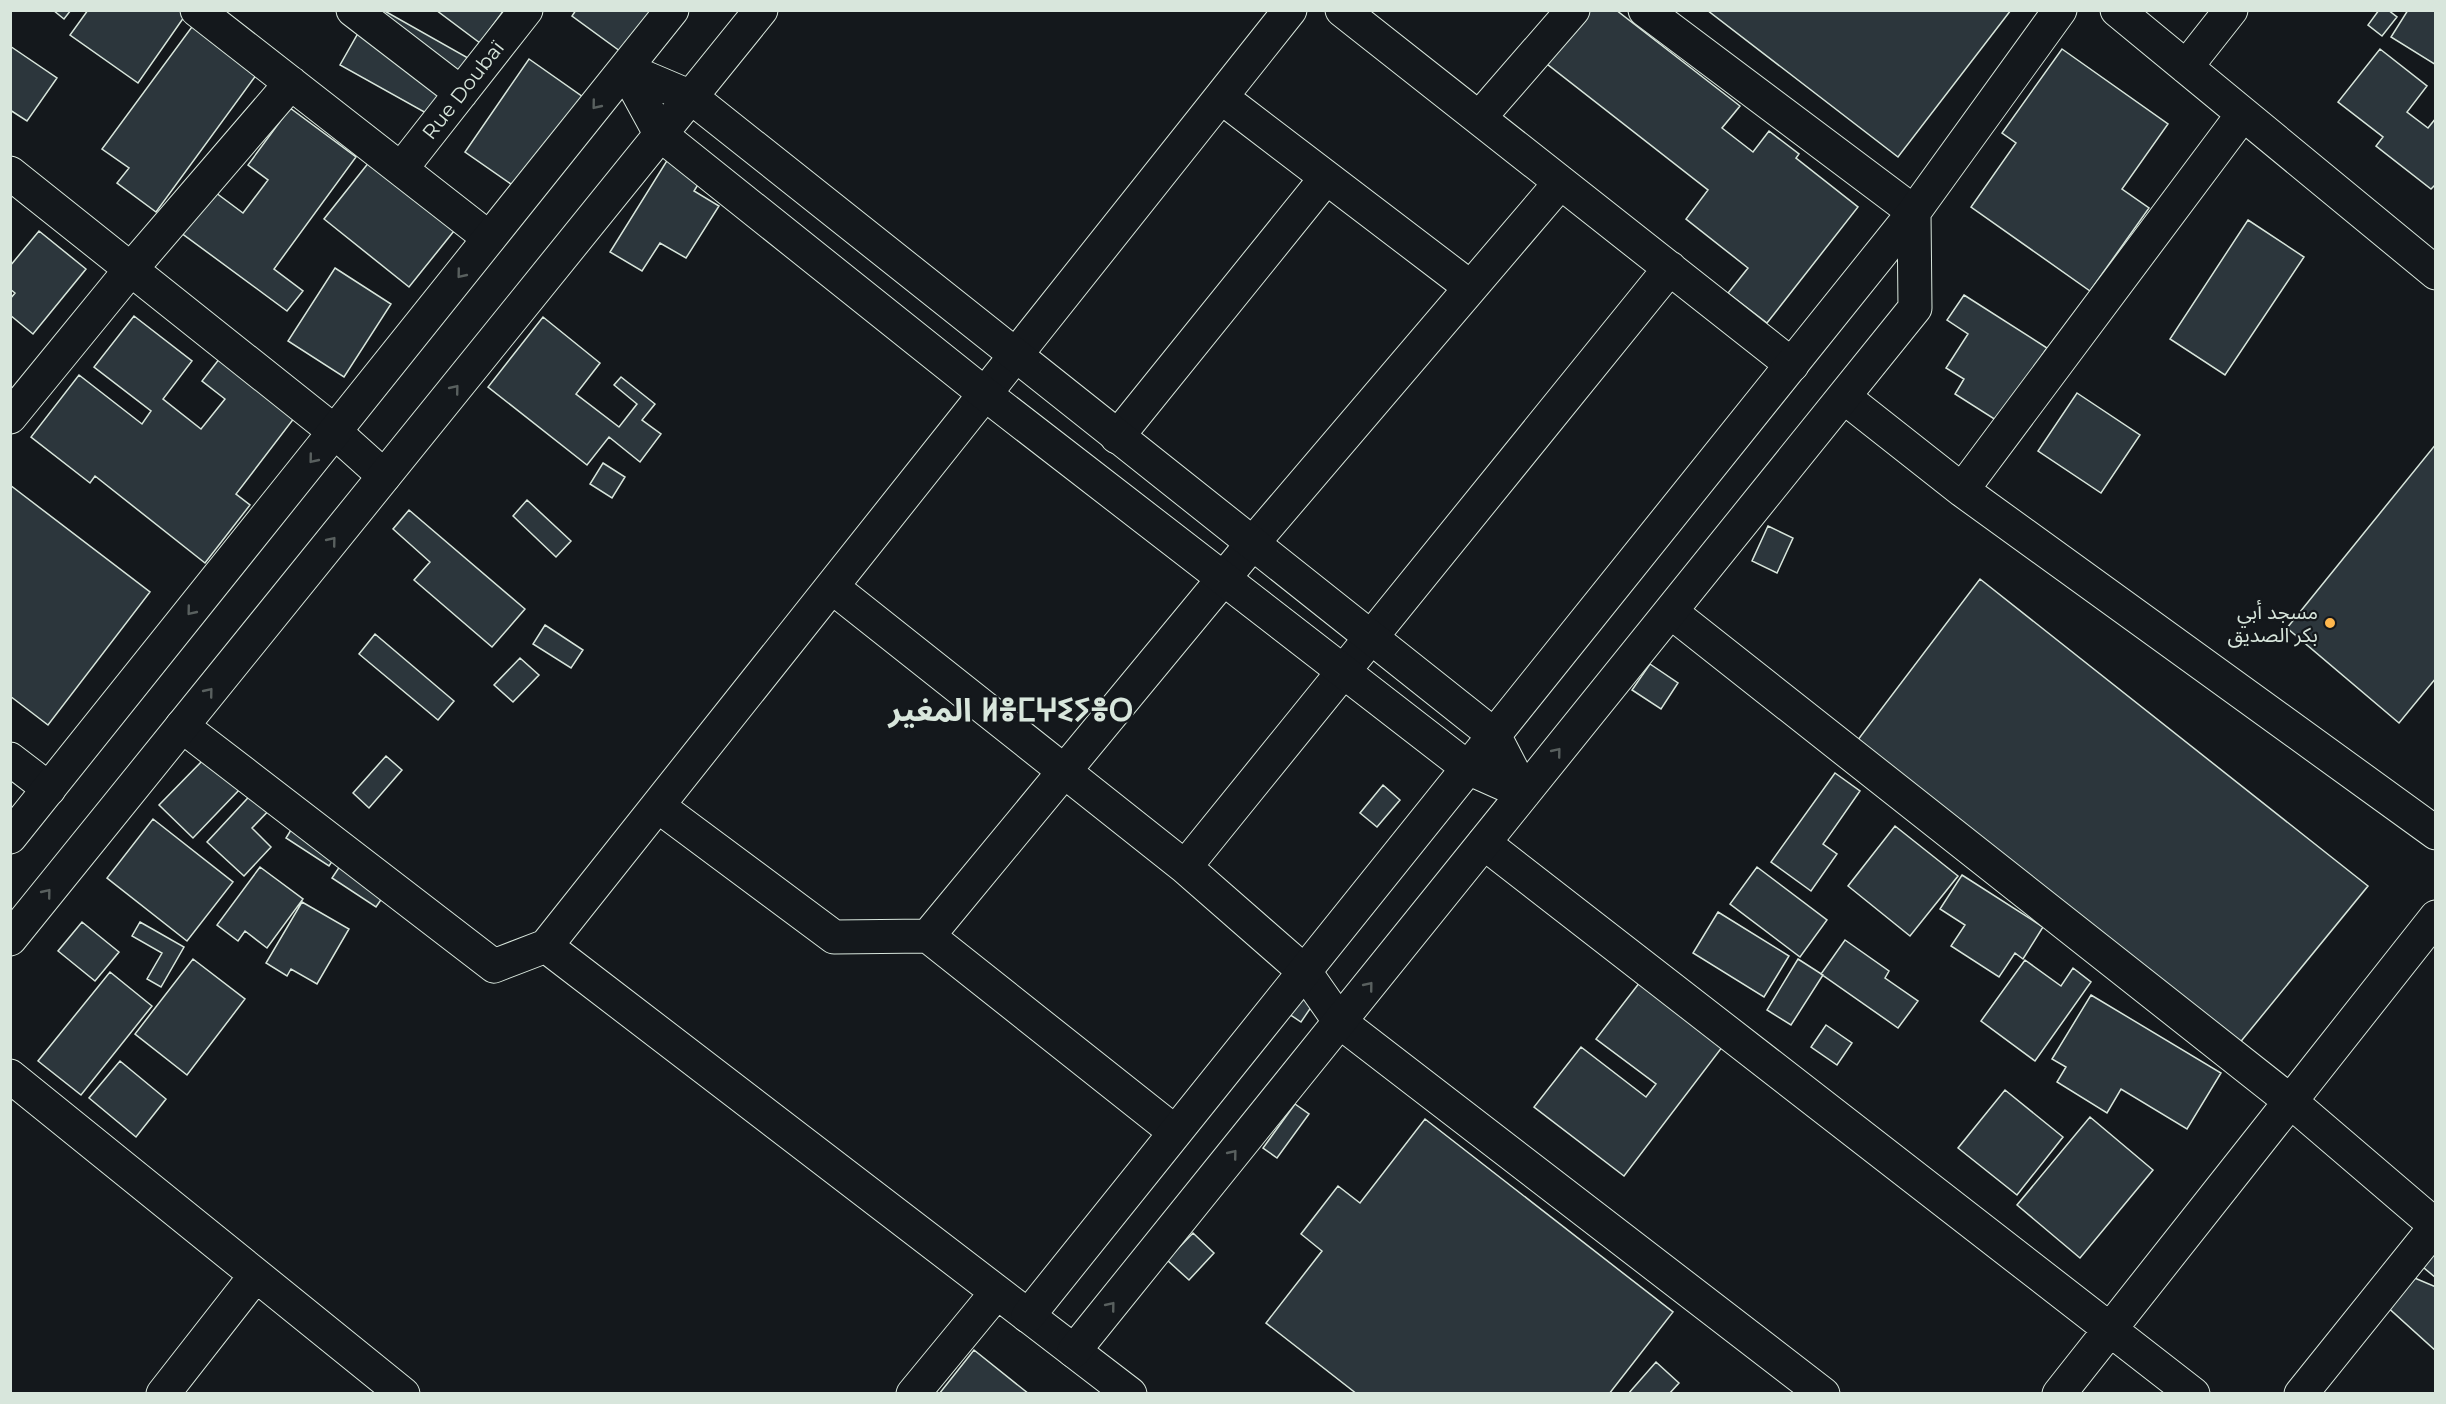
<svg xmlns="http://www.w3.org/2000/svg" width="2446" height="1404" viewBox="0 0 2446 1404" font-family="Montserrat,'Noto Sans Arabic','Noto Sans Tifinagh',sans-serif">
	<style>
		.building { fill: #2c363c; stroke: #d8e6dc; stroke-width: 1.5 }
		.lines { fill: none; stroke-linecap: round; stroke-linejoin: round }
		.street-casing { stroke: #d8e6dc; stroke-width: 35 }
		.secondary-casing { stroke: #d8e6dc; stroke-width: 35 }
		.street { stroke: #14181c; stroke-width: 33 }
		.secondary { stroke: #14181c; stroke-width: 33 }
		.oneway { stroke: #59605f }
		.poi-dot { fill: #ffb74d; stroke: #14181c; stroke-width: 2 }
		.labels { text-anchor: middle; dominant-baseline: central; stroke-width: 4.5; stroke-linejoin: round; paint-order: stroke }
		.street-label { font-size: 20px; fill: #d8e6dc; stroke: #14181c }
		.poi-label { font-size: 20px; fill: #d8e6dc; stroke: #14181c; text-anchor: end }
		.town-label { font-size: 32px; font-weight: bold; fill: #d8e6dc; stroke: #14181c }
	</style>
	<rect width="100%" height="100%" fill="#14181c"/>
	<!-- building -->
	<path class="building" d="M 53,10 L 71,10 L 64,19 Z
		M 88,10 L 189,10 L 138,83 L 70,35 Z
		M 351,10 L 383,10 L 468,58 L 435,118 L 340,65 L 366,19 Z
		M 436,10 L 504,10 L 480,43 Z
		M 576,10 L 655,10 L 624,54 L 572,16 Z
		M 1588,10 L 1616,10 L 1740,106 L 1722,128 L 1753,152 L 1769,131 L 1799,154 L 1796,158 L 1858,207 L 1767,323 L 1728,293 L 1748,268 L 1686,219 L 1708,190 L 1547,64 Z
		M 1707,10 L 2011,10 L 1898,157 Z
		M 2379,10 L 2388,10 L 2397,17 L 2382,36 L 2368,25 Z
		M 2408,10 L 2436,10 L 2436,65 L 2391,37 Z
		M 197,20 L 262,67 L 156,212 L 117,183 L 129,168 L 102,149 Z
		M 10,46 L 57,78 L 27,121 L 10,110 Z
		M 2062,49 L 2168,124 L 2122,189 L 2149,208 L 2090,291 L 1971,207 L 2016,143 L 2002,133 Z
		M 2380,49 L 2427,86 L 2407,112 L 2428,128 L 2436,118 L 2436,184 L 2431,189 L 2376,146 L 2383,137 L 2338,102 Z
		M 529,59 L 583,97 L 518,189 L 465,152 Z
		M 290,108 L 356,157 L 274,269 L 303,291 L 287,311 L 169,224 L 200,181 L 243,213 L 268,180 L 248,165 Z
		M 381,147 L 466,216 L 409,287 L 324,219 Z
		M 673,151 L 706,172 L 694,191 L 719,206 L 686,258 L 660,243 L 642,271 L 610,252 Z
		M 2248,220 L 2304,257 L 2225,375 L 2170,339 Z
		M 39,231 L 86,269 L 33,334 L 10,315 L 10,299 L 15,293 L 10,289 L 10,266 Z
		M 335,268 L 391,304 L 344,377 L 288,341 Z
		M 1964,295 L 2047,348 L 1999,422 L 1955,394 L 1964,379 L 1946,368 L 1968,334 L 1947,320 Z
		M 134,316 L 192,361 L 163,399 L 201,429 L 225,399 L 202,381 L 220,358 L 295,417 L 236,494 L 250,505 L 205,563 L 95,476 L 90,483 L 31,437 L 79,375 L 142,424 L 151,411 L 94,367 Z
		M 543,317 L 600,363 L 576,394 L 619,427 L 637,404 L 614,385 L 621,377 L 655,404 L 642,420 L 661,434 L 640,462 L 609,437 L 587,465 L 488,387 Z
		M 2077,393 L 2140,435 L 2101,493 L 2038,451 Z
		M 2436,444 L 2436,678 L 2399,723 L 2287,628 Z
		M 603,463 L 625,477 L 612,498 L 590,484 Z
		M 10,485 L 150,592 L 48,725 L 10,696 Z
		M 527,500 L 571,541 L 556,557 L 513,516 Z
		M 409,510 L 525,609 L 492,647 L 414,580 L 430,562 L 393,529 Z
		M 1768,526 L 1793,538 L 1777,573 L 1752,561 Z
		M 1980,579 L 2368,886 L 2238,1045 L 1857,741 Z
		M 545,625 L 583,650 L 571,668 L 533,644 Z
		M 375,634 L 454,701 L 438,720 L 359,654 Z
		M 520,658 L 539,675 L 513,702 L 494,685 Z
		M 1650,664 L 1678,683 L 1661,709 L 1632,690 Z
		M 207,756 L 241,788 L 193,838 L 159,805 Z
		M 386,756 L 402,770 L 369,808 L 353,793 Z
		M 1835,773 L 1860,791 L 1823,844 L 1837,854 L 1811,891 L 1771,862 Z
		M 1383,785 L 1400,800 L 1377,827 L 1360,813 Z
		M 258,787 L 276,803 L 252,828 L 271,847 L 244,876 L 207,842 Z
		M 299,817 L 343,845 L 329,866 L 286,838 Z
		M 153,819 L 233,882 L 187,941 L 107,878 Z
		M 1895,826 L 1958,876 L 1910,936 L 1848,886 Z
		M 350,851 L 394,881 L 376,907 L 332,878 Z
		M 260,867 L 303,899 L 267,948 L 245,931 L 238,941 L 217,925 Z
		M 1757,867 L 1827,920 L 1800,957 L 1730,904 Z
		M 1962,875 L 2043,927 L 2023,959 L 2015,953 L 1999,977 L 1951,946 L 1965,925 L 1940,909 Z
		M 302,902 L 349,929 L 317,984 L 291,969 L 287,976 L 266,963 Z
		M 1718,912 L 1789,956 L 1764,997 L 1693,953 Z
		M 82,922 L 119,952 L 95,981 L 58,951 Z
		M 140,922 L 184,947 L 161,987 L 147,979 L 162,953 L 132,936 Z
		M 1845,940 L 1889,971 L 1885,978 L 1918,1001 L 1898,1028 L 1821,974 Z
		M 193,959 L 245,999 L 187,1075 L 135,1034 Z
		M 1798,959 L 1823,975 L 1791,1025 L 1767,1010 Z
		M 2025,960 L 2061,986 L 2073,968 L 2091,982 L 2035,1061 L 1981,1021 Z
		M 110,972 L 152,1006 L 81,1095 L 38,1061 Z
		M 1640,982 L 1723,1046 L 1624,1176 L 1534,1107 L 1581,1047 L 1646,1097 L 1656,1084 L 1596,1039 Z
		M 1305,988 L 1318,997 L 1301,1022 L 1289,1014 Z
		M 2091,995 L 2221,1073 L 2187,1129 L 2121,1089 L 2107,1113 L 2057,1082 L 2066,1067 L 2052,1059 Z
		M 1826,1025 L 1852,1043 L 1837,1065 L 1811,1047 Z
		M 120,1061 L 166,1099 L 136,1137 L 89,1098 Z
		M 2005,1090 L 2063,1137 L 2017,1195 L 1958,1148 Z
		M 1295,1104 L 1309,1114 L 1277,1158 L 1263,1148 Z
		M 2090,1117 L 2153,1170 L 2080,1258 L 2017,1205 Z
		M 1425,1119 L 1673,1312 L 1609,1394 L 1357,1394 L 1266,1323 L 1322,1251 L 1301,1234 L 1338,1186 L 1360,1203 Z
		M 2436,1232 L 2436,1278 L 2412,1258 Z
		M 1193,1233 L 1214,1253 L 1189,1280 L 1167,1260 Z
		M 2398,1271 L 2436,1287 L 2436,1351 L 2384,1304 Z
		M 974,1350 L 1029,1394 L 939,1394 Z
		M 1656,1362 L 1679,1383 L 1669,1394 L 1628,1394 Z"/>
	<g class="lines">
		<defs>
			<path id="street" d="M 197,10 L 489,238
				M 353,10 L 461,93
				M 1342,10 L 1792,365
				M 1645,10 L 1914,212
				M 2117,10 L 2436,273
				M 2186,67 L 2231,10
				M 1221,97 L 1470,287
				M 1479,118 L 1573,10
				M 401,169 L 526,10
				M 10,173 L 335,432 L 384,476
				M 1844,397 L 1962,490 L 2436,833
				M 10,417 L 131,269 L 291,83
				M 1117,437 L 1326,178
				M 1962,490 L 2243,114
				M 832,587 L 1185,867 L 1305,972 L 1340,1022 L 1823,1394
				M 1671,612 L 2290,1101 L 2436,1226
				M 182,726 L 494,966 L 546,946
				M 10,759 L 49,789
				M 658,806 L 834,937 L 928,936
				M 1484,843 L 2193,1394
				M 1185,867 L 1670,268
				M 10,1076 L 403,1394
				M 1175,1132 L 928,936 L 1252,544 L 1560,183
				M 163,1394 L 256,1275
				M 913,1394 L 997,1292
				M 1130,1394 L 546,946 L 1290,10
				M 2059,1394 L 2436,917
				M 2301,1394 L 2436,1226"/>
			<path id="secondary" d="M 625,69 L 691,97 L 1494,735 L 1524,793 L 1468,768 L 985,394 L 661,135 Z
				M 1914,212 L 2060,10
				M 10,837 L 672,10
				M 10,939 L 761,10
				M 1028,1316 L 1914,212 L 1915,308 L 1074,1351"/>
		</defs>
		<!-- street casing -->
		<use href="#street" class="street-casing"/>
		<!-- secondary casing -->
		<use href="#secondary" class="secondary-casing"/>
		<!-- street -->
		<use href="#street" class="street"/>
		<!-- secondary -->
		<use href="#secondary" class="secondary"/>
	</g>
	<!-- one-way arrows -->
	<defs><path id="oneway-chevron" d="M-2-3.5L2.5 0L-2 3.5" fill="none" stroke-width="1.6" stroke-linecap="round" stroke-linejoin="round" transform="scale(1.5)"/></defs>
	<g class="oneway">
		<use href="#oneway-chevron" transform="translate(596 105) rotate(129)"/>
		<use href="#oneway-chevron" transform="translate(461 274) rotate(129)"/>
		<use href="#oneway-chevron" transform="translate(455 389) rotate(-51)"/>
		<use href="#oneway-chevron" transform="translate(313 459) rotate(129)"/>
		<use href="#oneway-chevron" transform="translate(332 541) rotate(-51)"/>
		<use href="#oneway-chevron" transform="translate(191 611) rotate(129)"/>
		<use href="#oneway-chevron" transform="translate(209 692) rotate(-51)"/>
		<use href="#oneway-chevron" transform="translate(1557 752) rotate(-51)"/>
		<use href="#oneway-chevron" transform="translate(47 893) rotate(-51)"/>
		<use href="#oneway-chevron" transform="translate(1369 986) rotate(-51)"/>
		<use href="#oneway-chevron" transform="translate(1233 1154) rotate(-51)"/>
		<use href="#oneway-chevron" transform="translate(1111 1306) rotate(-51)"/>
	</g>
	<!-- markers -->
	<circle class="poi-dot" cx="2330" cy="623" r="6"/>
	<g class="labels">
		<!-- street labels -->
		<g class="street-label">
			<text transform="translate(463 90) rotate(-52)">Rue Doubaï</text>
		</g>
		<!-- poi labels -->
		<g class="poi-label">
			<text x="2318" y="612">مسجد أبي<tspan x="2318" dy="23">بكر الصديق</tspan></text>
		</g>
		<!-- town labels -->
		<g class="town-label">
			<text x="1011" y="709">المغير ⵍⴻⵎⵖⵉⵢⴻⵔ</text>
		</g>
	</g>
	<!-- border -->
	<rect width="2446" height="1404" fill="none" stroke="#d8e6dc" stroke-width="24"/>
</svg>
